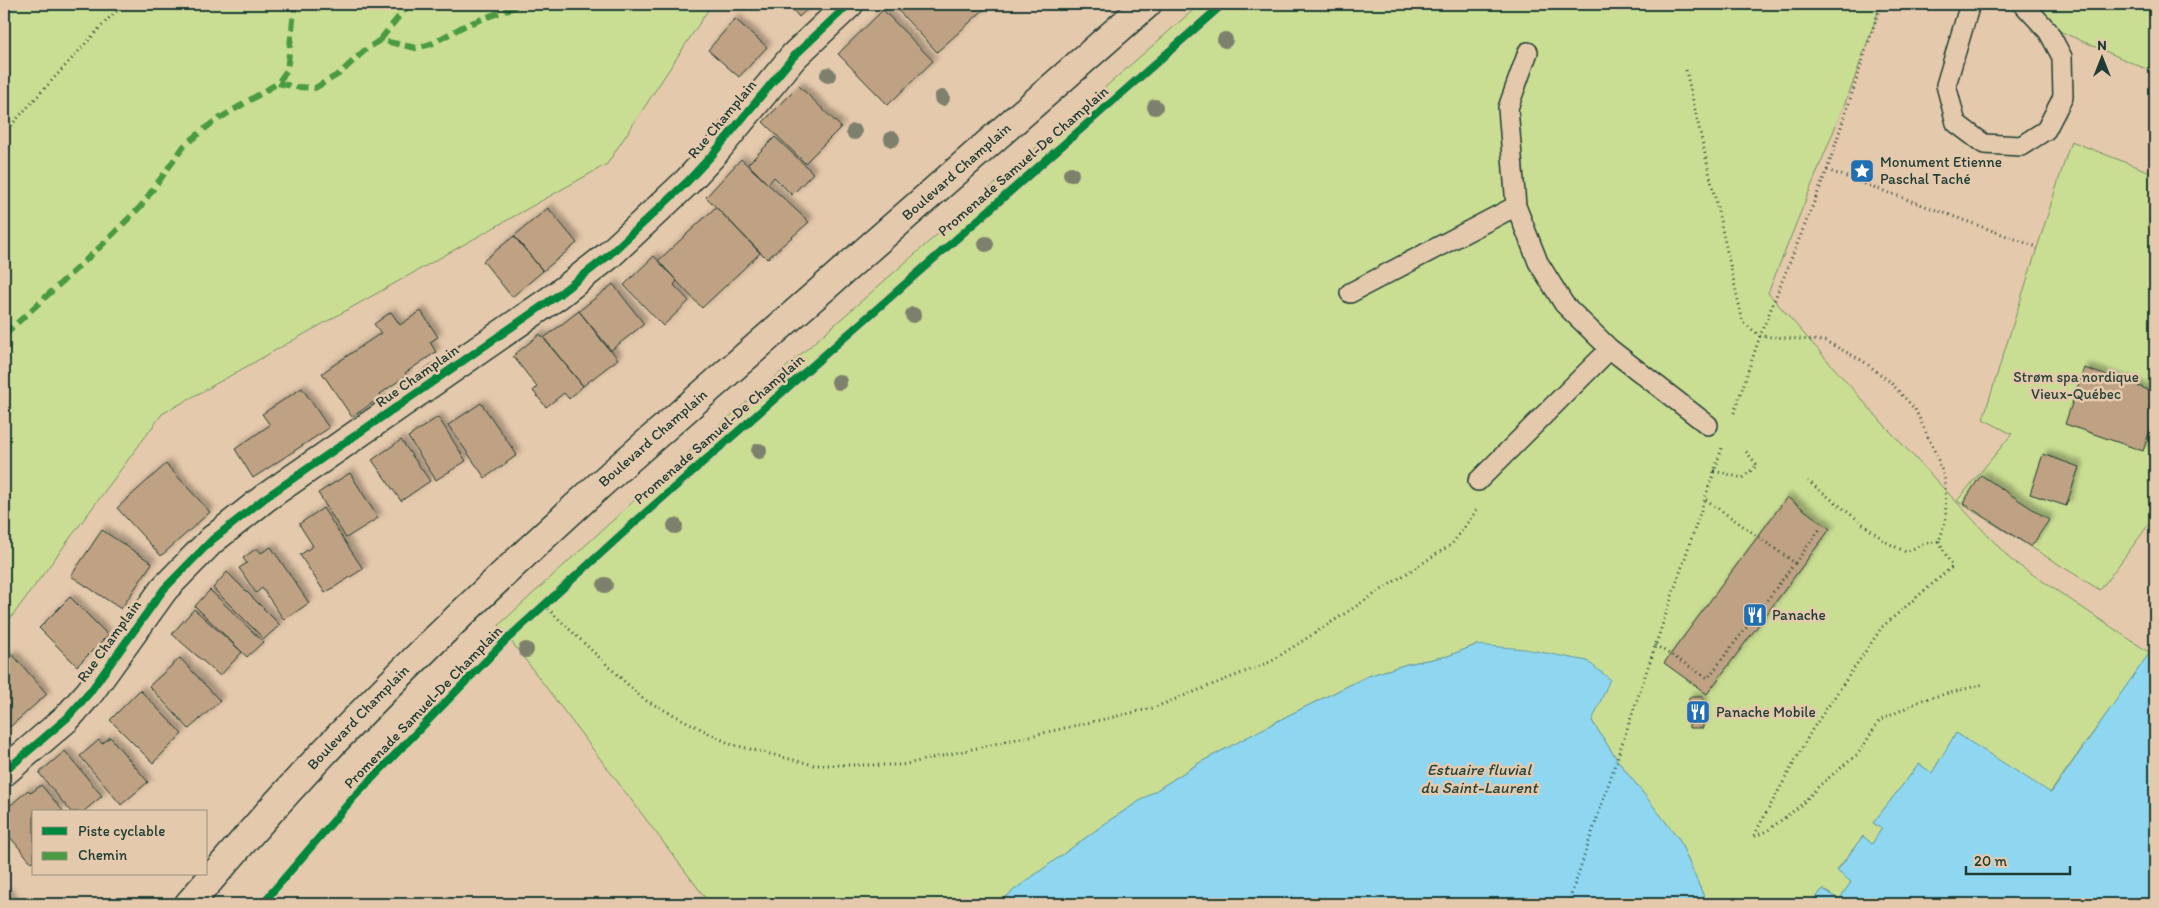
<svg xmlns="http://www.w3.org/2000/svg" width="2159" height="908" viewBox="0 0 2159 908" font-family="Itim,sans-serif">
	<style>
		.green { fill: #cade93; stroke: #748e64 }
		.water { fill: #8fd7f0; stroke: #6299a5 }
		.building { fill: #bfa283; stroke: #1f3d34; filter: url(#shadow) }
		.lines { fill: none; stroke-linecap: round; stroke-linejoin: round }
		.service-casing { stroke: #1f3d34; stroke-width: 22 }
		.minor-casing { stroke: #1f3d34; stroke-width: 31 }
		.primary-casing { stroke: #1f3d34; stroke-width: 31 }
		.path { stroke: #1f3d34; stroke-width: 3; stroke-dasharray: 1 4; stroke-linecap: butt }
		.service { stroke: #e5c9ac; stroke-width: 19 }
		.minor { stroke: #e5c9ac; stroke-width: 28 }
		.primary { stroke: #e5c9ac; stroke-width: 28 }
		.quiet { stroke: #4a9a42; stroke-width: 6; stroke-dasharray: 12 6; stroke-linecap: butt }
		.cycleway-casing { stroke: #e5c9ac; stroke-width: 11 }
		.cycleway { stroke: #00873e; stroke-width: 8 }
		.tree { fill: #7d806d }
		.labels { text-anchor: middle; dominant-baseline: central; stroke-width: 5; stroke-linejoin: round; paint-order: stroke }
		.street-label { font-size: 15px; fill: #1f3d34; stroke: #e5c9ac }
		.poi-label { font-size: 15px; fill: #1f3d34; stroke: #e5c9ac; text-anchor: start }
		.park-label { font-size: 15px; fill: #284539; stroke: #e5c9ac }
		.water-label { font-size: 16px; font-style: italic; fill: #25453d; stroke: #e5c9ac }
	</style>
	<defs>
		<filter id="shadow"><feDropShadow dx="4.5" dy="-4.5" stdDeviation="2.5" flood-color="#0004"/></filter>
	</defs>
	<rect width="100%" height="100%" fill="#e5c9ac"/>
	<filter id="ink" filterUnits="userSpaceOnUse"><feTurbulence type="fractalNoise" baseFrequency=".02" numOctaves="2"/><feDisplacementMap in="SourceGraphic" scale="10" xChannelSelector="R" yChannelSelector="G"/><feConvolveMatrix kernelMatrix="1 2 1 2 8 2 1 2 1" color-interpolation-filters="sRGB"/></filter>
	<g filter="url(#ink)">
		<!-- green -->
		<path class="green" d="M 4,4 L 712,4 L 607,164 L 162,414 L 4,627 Z
			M 1200,4 L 1881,4 L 1851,88 L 1768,293 L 1886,427 L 2011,560 L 2150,653 L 2050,793 L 1956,733 L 1932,773 L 1919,764 L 1873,823 L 1882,828 L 1872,844 L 1863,836 L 1837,870 L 1851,882 L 1839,900 L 1823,889 L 1811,904 L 1707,904 L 1679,839 L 1618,761 L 1592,721 L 1476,645 L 1448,656 L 1407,664 L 1368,676 L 1289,715 L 1199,763 L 1110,820 L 1014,890 L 998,904 L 710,904 L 499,625 L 637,498 Z
			M 1997,4 L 2155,4 L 2155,73 L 2016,12 Z
			M 2071,141 L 2155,174 L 2155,516 L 2100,590 L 1957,501 L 2012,434 L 1983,419 Z"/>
		<!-- water -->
		<path class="water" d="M 1476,645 L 1525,649 L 1587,661 L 1610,679 L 1592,721 L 1618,761 L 1679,839 L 1707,904 L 998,904 L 1014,890 L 1110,820 L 1199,763 L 1289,715 L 1368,676 L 1407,664 L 1448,656 Z
			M 2155,645 L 2155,904 L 1811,904 L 1823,889 L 1839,900 L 1851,882 L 1837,871 L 1863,836 L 1872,844 L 1882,828 L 1873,823 L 1919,764 L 1932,773 L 1956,733 L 2051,793 Z"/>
		<!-- building -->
		<path class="building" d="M 788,4 L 813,4 L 799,17 Z
			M 897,4 L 990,4 L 937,52 L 894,6 Z
			M 883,10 L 933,61 L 888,105 L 838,54 Z
			M 735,19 L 767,47 L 739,77 L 708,50 Z
			M 799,86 L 841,127 L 805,163 L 763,122 Z
			M 775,137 L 813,173 L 792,195 L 774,177 L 768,184 L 748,164 Z
			M 741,159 L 809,222 L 767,259 L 706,197 Z
			M 716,207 L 760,253 L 702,308 L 658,261 Z
			M 548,208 L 577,243 L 543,271 L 514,236 Z
			M 514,236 L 543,271 L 512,297 L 483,261 Z
			M 654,256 L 677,281 L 674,285 L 689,301 L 663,326 L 624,285 Z
			M 613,284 L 644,324 L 610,351 L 579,311 Z
			M 421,311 L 438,337 L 430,342 L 436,352 L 405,373 L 407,375 L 380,394 L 381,397 L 352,417 L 322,373 L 381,333 L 374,324 L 391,312 L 400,325 Z
			M 579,311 L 618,359 L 583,386 L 544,338 Z
			M 540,334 L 583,386 L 569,399 L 564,393 L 546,407 L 533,391 L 537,387 L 513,356 Z
			M 2084,368 L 2155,392 L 2155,415 L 2143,451 L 2065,424 Z
			M 302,388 L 329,428 L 253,478 L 235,449 L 270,425 L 262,414 Z
			M 481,403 L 517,455 L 485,478 L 448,425 Z
			M 438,417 L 466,461 L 436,480 L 408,437 Z
			M 401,440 L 430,481 L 401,501 L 372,460 Z
			M 2043,454 L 2079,467 L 2066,506 L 2030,494 Z
			M 166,464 L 210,512 L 161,556 L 117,508 Z
			M 350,473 L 378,518 L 346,538 L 318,493 Z
			M 1981,475 L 2049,520 L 2031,547 L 1963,503 Z
			M 1787,497 L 1830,529 L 1707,694 L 1664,663 Z
			M 323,508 L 363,569 L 325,593 L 300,555 L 313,546 L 299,524 Z
			M 102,530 L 152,563 L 121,609 L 71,576 Z
			M 271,547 L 309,603 L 284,620 L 262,588 L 256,593 L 239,568 L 247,563 L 243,558 L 257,548 L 261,553 Z
			M 227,572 L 280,625 L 264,639 L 213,588 Z
			M 210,590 L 263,642 L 247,657 L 195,606 Z
			M 70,597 L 108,635 L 77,666 L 39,628 Z
			M 194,609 L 242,652 L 220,676 L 172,634 Z
			M 12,654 L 47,694 L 10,727 L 4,720 L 4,662 Z
			M 180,658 L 220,701 L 189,729 L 149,686 Z
			M 140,690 L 182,734 L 153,763 L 110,720 Z
			M 1689,697 L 1703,697 L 1703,728 L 1689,728 Z
			M 110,737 L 148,782 L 121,805 L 80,756 L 99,740 L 102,744 Z
			M 65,751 L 102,796 L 83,812 L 71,812 L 39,773 Z
			M 41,785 L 64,812 L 34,812 L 34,860 L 31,862 L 4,830 L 4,811 L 28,790 L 31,793 Z
			M 4,891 L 16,904 L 4,904 Z"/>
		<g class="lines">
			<defs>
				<path id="service" d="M 1970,4 L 1946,85 L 1956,123 L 1984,144 L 2021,146 L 2046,130 L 2063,97 L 2062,57 L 2048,31 L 2023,4
					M 1528,52 L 1508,108 L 1516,206 L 1538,262 L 1564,304 L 1610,349 L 1708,425
					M 1350,293 L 1516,206
					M 1478,481 L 1610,349"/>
				<path id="minor" d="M 4,772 L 67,718 L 90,692 L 164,589 L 212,540 L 265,498 L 558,295 L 608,256 L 687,182 L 713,154 L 794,56 L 849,4"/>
				<g id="primary">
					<path id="s1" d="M 189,904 C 222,866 255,827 289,790 C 391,678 501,574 614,472 L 1147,4"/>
				</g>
			</defs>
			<!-- service casing -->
			<use href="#service" class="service-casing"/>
			<!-- minor casing -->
			<use href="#minor" class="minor-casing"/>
			<!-- primary casing -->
			<use href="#primary" class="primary-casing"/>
			<!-- path -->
			<path class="path" d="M 1686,70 L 1743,322 L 1760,336 L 1825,341 L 1863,361 L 1889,381 L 1915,409 L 1936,454 L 1945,480 L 1946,521 L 1939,541 L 1923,544 L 1906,552 L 1886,542 L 1808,481
				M 4,133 L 108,19 L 125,4
				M 1827,170 L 2037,247
				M 1734,413 L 1760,336 L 1827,170 L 1881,4
				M 1714,471 L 1743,478 L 1757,465 L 1744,449
				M 1939,541 L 1952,567 L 1882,627 L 1812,730 L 1753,837 L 1767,831 L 1800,806 L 1820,785 L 1858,754 L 1879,721 L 1922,700 L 1984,684
				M 1795,563 L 1820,529
				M 544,605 L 643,699 L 730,744 L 814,765 L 902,765 L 1153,708 L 1270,662 L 1452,544 L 1478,508
				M 1655,645 L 1708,678 L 1795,563 L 1705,499
				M 1568,904 L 1722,448"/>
			<!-- service -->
			<use href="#service" class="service"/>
			<!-- minor -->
			<use href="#minor" class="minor"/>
			<!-- primary -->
			<use href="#primary" class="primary"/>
			<!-- quiet -->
			<path class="quiet" d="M 380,40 L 409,4
				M 278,83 L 296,87 L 315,88 L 339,74 L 364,51 L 380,40 L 416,48 L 431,44 L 466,25 L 522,4
				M 4,335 L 100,247 L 141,206 L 184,146 L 212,123 L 278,83 L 287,70 L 295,4"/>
			<defs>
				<path id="cycleway" d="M 4,772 L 67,718 L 90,692 L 164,589 L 212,540 L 265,498 L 558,295 L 608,256 L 687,182 L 713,154 L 794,56 L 849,4
					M 262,904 L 354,797 L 505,641 L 635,522 L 1223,4"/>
			</defs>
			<!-- cycleway casing -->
			<use href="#cycleway" class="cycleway-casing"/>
			<!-- cycleway -->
			<use href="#cycleway" class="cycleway"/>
		</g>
		<!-- trees -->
		<g class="tree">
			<circle cx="1225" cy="40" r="8"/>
			<circle cx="828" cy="75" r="8"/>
			<circle cx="942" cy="98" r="8"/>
			<circle cx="1155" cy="107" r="8"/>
			<circle cx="854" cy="132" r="8"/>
			<circle cx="892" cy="139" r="8"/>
			<circle cx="1071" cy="174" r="8"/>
			<circle cx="986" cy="244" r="8"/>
			<circle cx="913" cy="315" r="8"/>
			<circle cx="839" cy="382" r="8"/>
			<circle cx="759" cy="451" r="8"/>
			<circle cx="675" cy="526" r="8"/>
			<circle cx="605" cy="585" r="8"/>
			<circle cx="526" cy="650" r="8"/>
		</g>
	</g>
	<!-- icons -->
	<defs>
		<symbol id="sight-square" viewBox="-11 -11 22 22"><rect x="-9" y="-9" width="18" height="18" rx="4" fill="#1f6fb2" stroke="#e5c9ac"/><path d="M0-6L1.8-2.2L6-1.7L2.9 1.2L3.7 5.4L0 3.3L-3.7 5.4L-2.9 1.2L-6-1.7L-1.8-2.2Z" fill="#fff"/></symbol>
		<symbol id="restaurant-square" viewBox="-11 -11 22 22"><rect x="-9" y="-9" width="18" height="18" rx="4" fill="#1f6fb2" stroke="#e5c9ac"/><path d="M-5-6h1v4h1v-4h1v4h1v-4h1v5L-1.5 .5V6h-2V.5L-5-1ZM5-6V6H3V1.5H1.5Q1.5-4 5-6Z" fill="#fff"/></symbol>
	</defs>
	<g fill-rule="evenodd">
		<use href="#sight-square" x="1848" y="157" width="28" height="28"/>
		<use href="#restaurant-square" x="1741" y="601" width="28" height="28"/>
		<use href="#restaurant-square" x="1684" y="698" width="28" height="28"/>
	</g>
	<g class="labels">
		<!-- street labels -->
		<g class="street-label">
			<text transform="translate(722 119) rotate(-50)">Rue Champlain</text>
			<text transform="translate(1023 161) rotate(-41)">Promenade Samuel-De Champlain</text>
			<text stroke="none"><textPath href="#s1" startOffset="1062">Boulevard Champlain</textPath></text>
			<text transform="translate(417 376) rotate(-35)">Rue Champlain</text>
			<text transform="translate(719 429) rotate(-41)">Promenade Samuel-De Champlain</text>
			<text stroke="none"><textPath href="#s1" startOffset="658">Boulevard Champlain</textPath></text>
			<text transform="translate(109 641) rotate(-54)">Rue Champlain</text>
			<text transform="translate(423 707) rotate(-46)">Promenade Samuel-De Champlain</text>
			<text stroke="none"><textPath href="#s1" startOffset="252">Boulevard Champlain</textPath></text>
		</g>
		<!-- poi labels -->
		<g class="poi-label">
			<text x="1880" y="162">Monument Etienne<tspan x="1880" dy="17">Paschal Taché</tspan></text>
			<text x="1772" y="615">Panache</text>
			<text x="1716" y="712">Panache Mobile</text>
		</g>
		<!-- park labels -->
		<g class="park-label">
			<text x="2076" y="377">Strøm spa nordique<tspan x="2076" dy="17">Vieux-Québec</tspan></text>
		</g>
		<!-- water labels -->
		<g class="water-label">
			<text x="1479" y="769">Estuaire fluvial<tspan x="1479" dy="18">du Saint-Laurent</tspan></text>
		</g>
	</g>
	<!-- margin -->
	<rect width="2159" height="908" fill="none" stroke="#e5c9ac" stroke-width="20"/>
	<rect x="10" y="10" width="2139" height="888" fill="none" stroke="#1f3d34" stroke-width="2" filter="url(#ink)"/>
	<!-- legend -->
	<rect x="32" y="810" width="175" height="65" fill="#e5c9ac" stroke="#96917c"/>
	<rect x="42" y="827" width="25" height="8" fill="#00873e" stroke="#96917c"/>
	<text x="78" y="836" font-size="15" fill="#1f3d34">Piste cyclable</text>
	<rect x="42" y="852" width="25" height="8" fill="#4a9a42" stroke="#96917c"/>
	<text x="78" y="860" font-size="15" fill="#1f3d34">Chemin</text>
	<!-- north arrow -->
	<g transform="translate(2102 58)" stroke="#e5c9ac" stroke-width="4" paint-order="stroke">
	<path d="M0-4L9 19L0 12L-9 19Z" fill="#1f3d34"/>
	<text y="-8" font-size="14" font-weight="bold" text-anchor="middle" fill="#1f3d34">N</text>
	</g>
	<!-- scale -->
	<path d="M1966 866v8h104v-8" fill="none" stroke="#1f3d34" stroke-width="2.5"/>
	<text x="1974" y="866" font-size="15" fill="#1f3d34" stroke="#e5c9ac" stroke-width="4" paint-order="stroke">20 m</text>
</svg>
